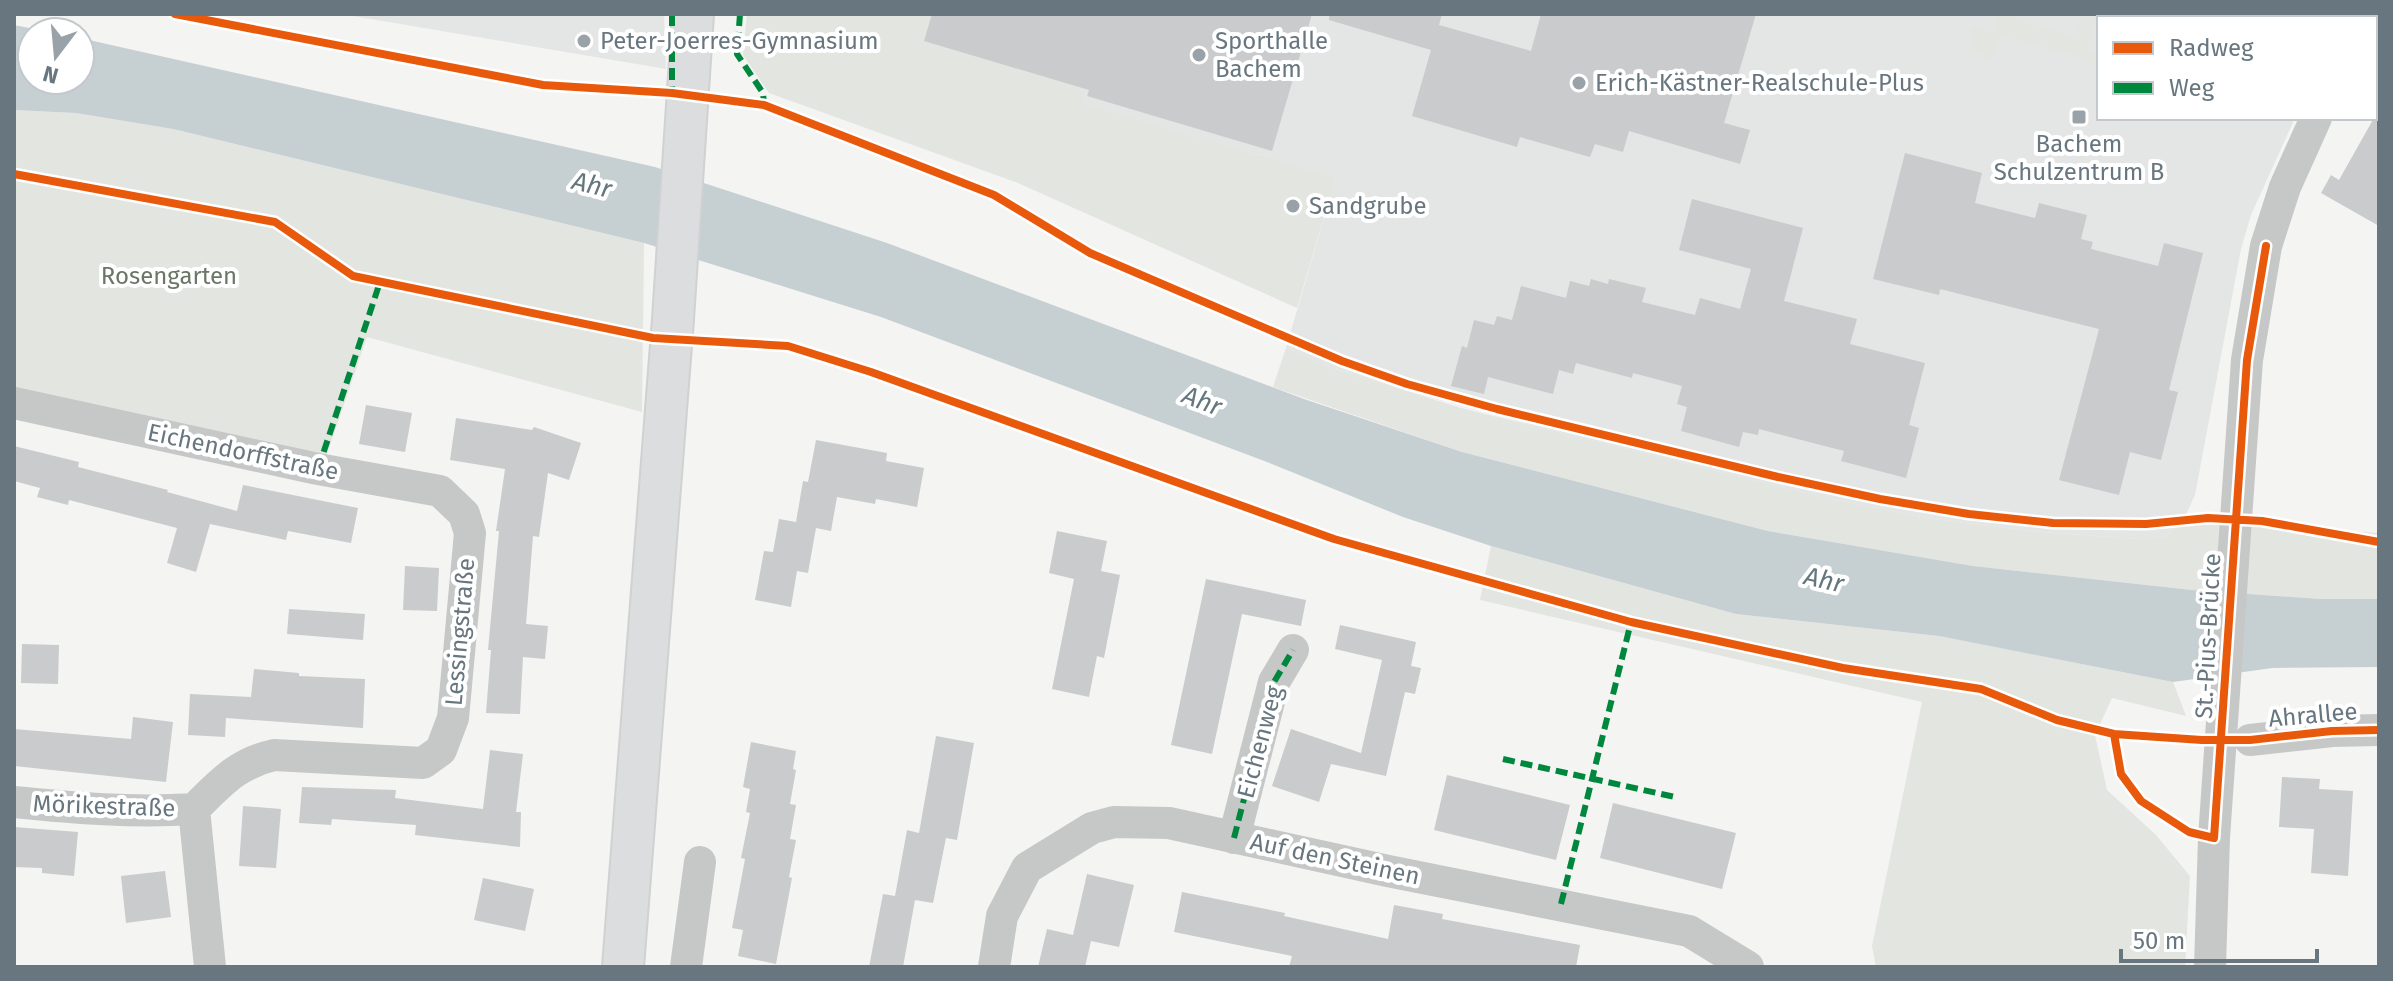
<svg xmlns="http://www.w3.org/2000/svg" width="2393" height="981" viewBox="0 0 2393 981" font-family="'Fira Sans',sans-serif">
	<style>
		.built { fill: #e4e5e5 }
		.green { fill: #e3e5e1 }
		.water { fill: #c6cfd1 }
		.building { fill: #cacbcc }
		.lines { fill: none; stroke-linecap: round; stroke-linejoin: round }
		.major-casing { stroke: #d0d1d1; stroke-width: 44 }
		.minor { stroke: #c6c8c8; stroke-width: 32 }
		.major { stroke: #dcddde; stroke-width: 40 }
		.quiet { stroke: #00873e; stroke-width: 6; stroke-dasharray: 12 6; stroke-linecap: butt }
		.cycleway-casing { stroke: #fff; stroke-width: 13 }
		.cycleway { stroke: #e8590c; stroke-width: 8 }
		.poi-dot { fill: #99a2a8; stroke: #fff; stroke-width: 3 }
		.labels { text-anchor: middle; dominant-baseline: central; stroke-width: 8; stroke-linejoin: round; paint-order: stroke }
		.poi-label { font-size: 24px; fill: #68767f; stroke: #fff; text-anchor: start }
		.park-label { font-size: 24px; fill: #6b7766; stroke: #fff }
		.street-label { font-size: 24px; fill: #68767f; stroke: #fff }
		.water-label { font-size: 26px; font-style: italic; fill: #63777c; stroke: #fff }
	</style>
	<rect width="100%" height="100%" fill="#f4f4f3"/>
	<!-- built -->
	<path class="built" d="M 341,14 L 664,14 L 666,69 Z
		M 1104,14 L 2237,14 L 2244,18 L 2099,18 L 2099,118 L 2295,118 L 2251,215 L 2241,249 L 2195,495 L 2184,519 L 2166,537 L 2137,539 L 2030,531 L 1926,518 L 1831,499 L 1542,428 L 1398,389 L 1338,370 L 1286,348 L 1336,177 L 1080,102 Z"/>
	<!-- green -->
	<path class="green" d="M 747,14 L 1104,14 L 1081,102 L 1336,177 L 1297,308 L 1018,183 L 769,93 L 743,55 Z
		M 1999,14 L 2016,14 L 2015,19 L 2075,37 L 2082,14 L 2097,16 L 2087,52 L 2099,56 L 2099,63 L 2001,35 L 1993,60 C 1975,54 1967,45 1972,26 L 1993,33 Z
		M 14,110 L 76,113 L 173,129 L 644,243 L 642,412 L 367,337 L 326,457 L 14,389 Z
		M 1286,348 L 1338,370 L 1461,408 L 1831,499 L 1926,518 L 2030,531 L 2137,539 L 2166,537 L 2184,519 L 2379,533 L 2379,599 L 2320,599 L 2192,590 L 1973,566 L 1768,531 L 1462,452 L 1273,387 Z
		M 1491,546 L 1736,614 L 1939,636 L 2173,682 L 2186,716 L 2112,698 L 2095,735 L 2107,790 L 2156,835 L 2190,876 L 2185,967 L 1876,967 L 1872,946 L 1922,702 L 1480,600 Z"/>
	<!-- water -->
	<path class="water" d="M 14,25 L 49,32 L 32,32 L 32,80 L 80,80 L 80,38 L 655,167 L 887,243 L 1304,399 L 1462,452 L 1768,531 L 1973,566 L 2192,590 L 2320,599 L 2379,599 L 2379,667 L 2272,668 L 2173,682 L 1939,636 L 1736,614 L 1491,546 L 1403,517 L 1267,462 L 881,317 L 644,243 L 173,129 L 76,113 L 14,110 Z"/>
	<!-- building -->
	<path class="building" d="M 932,14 L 1312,14 L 1272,151 L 1087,96 L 1089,90 L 924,41 Z
		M 1329,14 L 1442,14 L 1439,25 L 1531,51 L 1541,14 L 1756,14 L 1724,123 L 1750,130 L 1740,164 L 1629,131 L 1623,152 L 1595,144 L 1590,157 L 1520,137 L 1517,147 L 1412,116 L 1431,50 L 1329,20 Z
		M 2379,109 L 2379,226 L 2321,193 L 2331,175 L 2339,180 Z
		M 1905,153 L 1982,173 L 1975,203 L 2035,218 L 2039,203 L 2087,215 L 2081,239 L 2093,242 L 2091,249 L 2158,266 L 2164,243 L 2203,253 L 2169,390 L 2178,392 L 2161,460 L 2130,452 L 2119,495 L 2059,480 L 2099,329 L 1940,289 L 1939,295 L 1873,279 Z
		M 1692,199 L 1803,228 L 1784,301 L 1857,319 L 1850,344 L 1925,363 L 1909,425 L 1919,428 L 1906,478 L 1841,461 L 1844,451 L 1759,429 L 1758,435 L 1743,432 L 1739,447 L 1681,431 L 1687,407 L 1677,404 L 1682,386 L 1633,373 L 1632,378 L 1576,363 L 1573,374 L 1559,370 L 1553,394 L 1488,377 L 1484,394 L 1451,386 L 1462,346 L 1467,348 L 1474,320 L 1494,325 L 1497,316 L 1512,320 L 1521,286 L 1566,298 L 1570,281 L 1589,286 L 1591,279 L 1608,284 L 1609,279 L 1646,288 L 1642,302 L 1695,315 L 1700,298 L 1740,309 L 1751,269 L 1679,250 Z
		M 366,405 L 412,413 L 405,452 L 359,444 Z
		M 456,418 L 532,430 L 534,427 L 581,443 L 569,480 L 548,473 L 539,537 L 533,536 L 526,624 L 548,626 L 545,659 L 523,657 L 520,714 L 486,713 L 491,650 L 488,650 L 499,531 L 496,531 L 505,469 L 450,460 Z
		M 816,440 L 887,453 L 886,461 L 924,468 L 917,507 L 876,499 L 875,504 L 837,497 L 831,531 L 816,528 L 808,573 L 797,571 L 791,607 L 755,600 L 764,551 L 773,552 L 779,519 L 796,522 L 803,481 L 808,482 Z
		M 14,446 L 79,462 L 78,467 L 168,490 L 167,492 L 237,511 L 243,485 L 358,508 L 351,543 L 288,531 L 286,540 L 210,524 L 196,572 L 167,563 L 177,528 L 69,500 L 68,505 L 37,497 L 40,488 L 14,481 Z
		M 1057,531 L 1107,541 L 1101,571 L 1120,575 L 1104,658 L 1097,656 L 1089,697 L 1052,689 L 1074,579 L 1049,573 Z
		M 405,566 L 439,568 L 437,611 L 403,610 Z
		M 1206,579 L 1306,600 L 1301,626 L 1242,614 L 1212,754 L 1171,745 Z
		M 289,609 L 365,614 L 363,640 L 287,634 Z
		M 1340,625 L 1416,642 L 1411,666 L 1421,668 L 1415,694 L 1405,692 L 1386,776 L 1331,764 L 1319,802 L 1272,786 L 1291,729 L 1361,753 L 1382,660 L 1335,649 Z
		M 22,644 L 59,645 L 58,684 L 21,683 Z
		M 254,669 L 299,673 L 299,676 L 365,679 L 363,728 L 226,718 L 225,737 L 188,735 L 190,694 L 251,697 Z
		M 133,717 L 173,722 L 166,782 L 14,766 L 14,729 L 131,739 Z
		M 936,736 L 974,743 L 957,840 L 946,838 L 933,903 L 915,900 L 903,967 L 869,967 L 883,894 L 895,896 L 907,830 L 919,833 Z
		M 751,742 L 796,751 L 793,769 L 796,770 L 790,804 L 796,805 L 790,839 L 796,840 L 789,877 L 792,878 L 776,964 L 738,956 L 743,930 L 732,928 L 745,859 L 741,858 L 750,813 L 746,812 L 750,789 L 743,787 Z
		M 490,750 L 523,754 L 516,812 L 521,812 L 520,847 L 415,835 L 416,825 L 332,819 L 331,825 L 299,823 L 302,787 L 396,790 L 395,798 L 483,809 Z
		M 1447,775 L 1570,805 L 1556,860 L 1434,830 Z
		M 2282,777 L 2320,779 L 2319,789 L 2353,791 L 2348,876 L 2311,873 L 2314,829 L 2279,827 Z
		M 1613,803 L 1736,833 L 1722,889 L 1600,858 Z
		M 243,806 L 281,809 L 276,868 L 239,866 Z
		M 14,827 L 78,832 L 74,876 L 42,873 L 42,868 L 14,867 Z
		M 165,871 L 171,917 L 126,923 L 121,876 Z
		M 1087,874 L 1134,885 L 1119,947 L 1091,941 L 1085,967 L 1038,967 L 1047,929 L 1073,935 Z
		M 483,878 L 534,889 L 525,931 L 474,920 Z
		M 1182,892 L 1285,913 L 1284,916 L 1388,939 L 1394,905 L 1443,914 L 1442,919 L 1580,945 L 1576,967 L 1289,967 L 1292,956 L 1174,932 Z"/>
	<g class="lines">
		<defs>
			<path id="major" d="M 623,967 L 673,319 L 693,14"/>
		</defs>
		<!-- major casing -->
		<use href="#major" class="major-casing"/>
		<!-- minor -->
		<path class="minor" d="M 2289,14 L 2297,18
			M 2375,60 L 2379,61
			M 14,403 L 318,469 L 440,491 L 464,514 L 470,533 L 453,718 L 441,750 L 423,763 L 274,755 C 236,764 221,783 194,809 C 133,813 74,808 14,802
			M 2250,740 L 2332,731 L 2379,730
			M 194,809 L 210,967
			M 1234,838 L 1274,682 L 1293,650
			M 686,967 L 700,862
			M 994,967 L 1002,916 L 1027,868 L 1092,828 L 1114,822 L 1169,823 L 1388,871 L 1689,931 L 1748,967
			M 2210,967 L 2214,838 L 2247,360 L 2266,246 L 2285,187 L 2316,118"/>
		<!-- major -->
		<use href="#major" class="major"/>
		<!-- quiet -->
		<path class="quiet" d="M 672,14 L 672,93
			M 740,14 L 737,54 L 763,93 L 764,105
			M 318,469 L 380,282
			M 1503,759 L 1675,797
			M 1234,838 L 1274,682 L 1293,650
			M 1561,904 L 1631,622"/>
		<defs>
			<path id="cycleway" d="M 175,14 L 543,85 L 672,93 L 764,105 L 994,195 L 1090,253 L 1342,361 L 1407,384 L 1497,409 L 1778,477 L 1880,499 L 1969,514 L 2053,523 L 2146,524 L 2208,518 L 2262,521 L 2379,542
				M 14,174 L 275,222 L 353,276 L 653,338 L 788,346 L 871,372 L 1334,539 L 1631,622 L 1843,668 L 1981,689 L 2057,720 L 2114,734 L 2202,740 L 2250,740 L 2332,731 L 2379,730
				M 2114,734 L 2121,774 L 2141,801 L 2189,832 L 2214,838 L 2247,360 L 2266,246"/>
		</defs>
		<!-- cycleway casing -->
		<use href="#cycleway" class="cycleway-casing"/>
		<!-- cycleway -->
		<use href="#cycleway" class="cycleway"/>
	</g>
	<!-- markers -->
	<g class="poi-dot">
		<circle cx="584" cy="41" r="8"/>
		<circle cx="1199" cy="55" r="8"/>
		<circle cx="1579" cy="83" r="8"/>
		<rect x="2071" y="109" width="16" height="16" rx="4"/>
		<circle cx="1293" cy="206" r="8"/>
	</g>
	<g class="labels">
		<!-- poi labels -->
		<g class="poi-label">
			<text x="600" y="41">Peter-Joerres-Gymnasium</text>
			<text x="1215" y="41">Sporthalle<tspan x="1215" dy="28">Bachem</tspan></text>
			<text x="1595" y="83">Erich-Kästner-Realschule-Plus</text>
			<text x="2079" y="144" text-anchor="middle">Bachem<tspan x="2079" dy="28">Schulzentrum B</tspan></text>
			<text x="1309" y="206">Sandgrube</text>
		</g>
		<!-- park labels -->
		<g class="park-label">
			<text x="169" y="276">Rosengarten</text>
		</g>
		<!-- street labels -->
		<g class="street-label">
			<text transform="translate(243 452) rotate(12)">Eichendorffstraße</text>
			<text transform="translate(460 632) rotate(-85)">Lessingstraße</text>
			<text transform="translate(2208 636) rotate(-87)">St.-Pius-Brücke</text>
			<text transform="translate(2313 715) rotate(-5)">Ahrallee</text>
			<text transform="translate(1260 742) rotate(-75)">Eichenweg</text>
			<text transform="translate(104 806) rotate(2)">Mörikestraße</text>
			<text transform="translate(1335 859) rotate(12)">Auf den Steinen</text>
		</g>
		<!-- water labels -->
		<g class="water-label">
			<text transform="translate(592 185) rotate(14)">Ahr</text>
			<text transform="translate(1202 401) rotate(21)">Ahr</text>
			<text transform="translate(1824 580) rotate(13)">Ahr</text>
		</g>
	</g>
	<!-- border -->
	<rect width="2393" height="981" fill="none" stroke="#68767f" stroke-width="32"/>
	<!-- legend -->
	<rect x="2097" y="16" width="280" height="104" fill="#ffffff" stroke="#c3c8cc" stroke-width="2"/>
	<rect x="2113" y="42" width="40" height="12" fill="#e8590c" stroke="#c3c8cc" stroke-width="2"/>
	<text x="2169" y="56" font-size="24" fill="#68767f">Radweg</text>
	<rect x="2113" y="82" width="40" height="12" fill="#00873e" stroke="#c3c8cc" stroke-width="2"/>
	<text x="2169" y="96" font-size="24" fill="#68767f">Weg</text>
	<!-- north arrow -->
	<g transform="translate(56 56) rotate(196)"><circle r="38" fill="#ffffff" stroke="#c3c8cc" stroke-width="2"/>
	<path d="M0-6L14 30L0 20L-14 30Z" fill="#99a2a8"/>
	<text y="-12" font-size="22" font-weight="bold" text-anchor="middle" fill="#68767f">N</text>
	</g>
	<!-- scale -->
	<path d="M2121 949v12h196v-12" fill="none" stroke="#68767f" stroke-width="4"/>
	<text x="2133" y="949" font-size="24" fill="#68767f" stroke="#ffffff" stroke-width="6" paint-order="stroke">50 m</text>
</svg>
